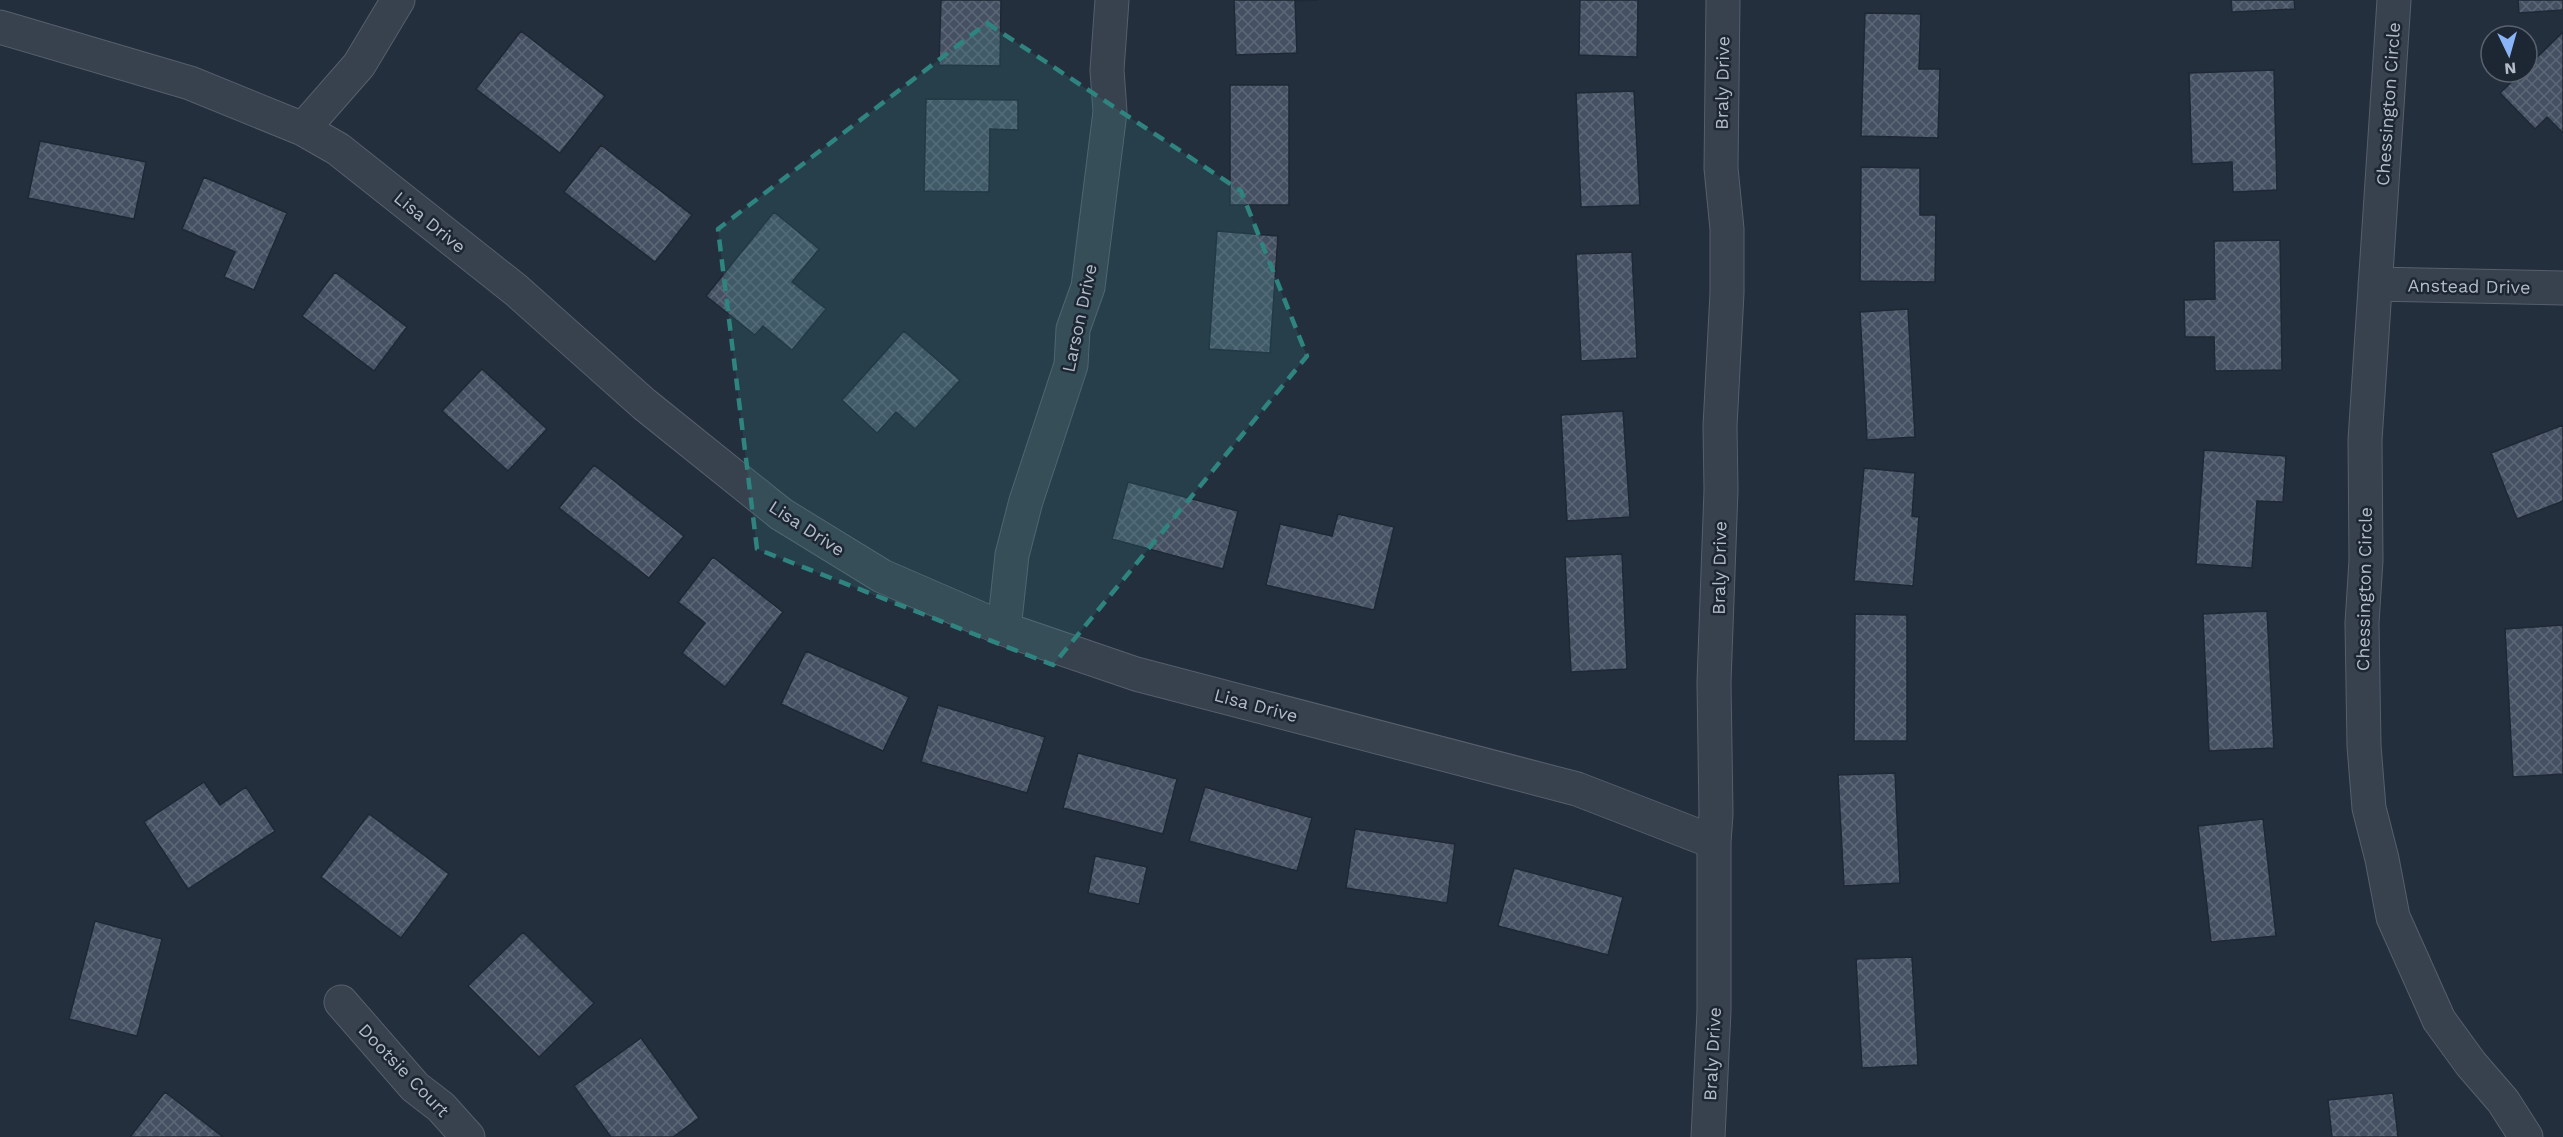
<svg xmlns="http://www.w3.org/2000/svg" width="2563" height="1137" viewBox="0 0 2563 1137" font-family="'Work Sans',sans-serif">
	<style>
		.building { fill: url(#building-cross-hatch); stroke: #1f2835; stroke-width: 1.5 }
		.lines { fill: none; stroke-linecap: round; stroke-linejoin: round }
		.minor-casing { stroke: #565f6c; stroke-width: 35 }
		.minor { stroke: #38414e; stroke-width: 33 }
		.marked { fill: #308480; fill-opacity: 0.2; stroke: #308480; stroke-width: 4.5; stroke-dasharray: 12 8; stroke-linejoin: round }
		.labels { text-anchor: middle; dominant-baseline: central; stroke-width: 5; stroke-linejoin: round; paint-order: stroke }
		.street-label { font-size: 18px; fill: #b4bcc9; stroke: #1d2633 }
	</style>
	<defs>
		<pattern id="building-cross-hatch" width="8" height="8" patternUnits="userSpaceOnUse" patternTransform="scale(1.5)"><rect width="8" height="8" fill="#455162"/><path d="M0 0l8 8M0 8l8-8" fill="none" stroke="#5d6877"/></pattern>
	</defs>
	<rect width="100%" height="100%" fill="#242f3e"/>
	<!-- building -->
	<path class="building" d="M 941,0 L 1001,0 L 1000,66 L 939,65 Z
		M 1234,0 L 1318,0 L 1295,1 L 1297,53 L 1236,55 Z
		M 1580,0 L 1638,0 L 1637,57 L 1579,55 Z
		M 2231,0 L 2294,0 L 2295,9 L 2232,12 Z
		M 2518,0 L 2563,0 L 2563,10 L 2519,13 Z
		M 1865,13 L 1921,14 L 1919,69 L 1940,69 L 1938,138 L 1861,136 Z
		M 521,31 L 605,96 L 560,153 L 476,89 Z
		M 2563,32 L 2563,133 L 2547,117 L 2535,129 L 2500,93 L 2522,72 L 2527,72 L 2527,67 Z
		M 2274,70 L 2277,190 L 2233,192 L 2232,162 L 2192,164 L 2189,73 Z
		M 1230,85 L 1289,85 L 1289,205 L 1230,205 Z
		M 1634,91 L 1640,205 L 1581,207 L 1576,93 Z
		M 926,99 L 1018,100 L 1018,130 L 990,129 L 989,192 L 924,191 Z
		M 40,141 L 146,162 L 134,219 L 28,198 Z
		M 601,145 L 692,215 L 655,262 L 564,192 Z
		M 1861,167 L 1920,168 L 1920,215 L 1936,215 L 1935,282 L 1860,281 Z
		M 204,177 L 287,213 L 254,290 L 224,277 L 235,252 L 182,229 Z
		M 774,212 L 819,249 L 792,282 L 826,309 L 792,350 L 763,326 L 755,335 L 706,296 Z
		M 1217,231 L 1278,236 L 1270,353 L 1209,349 Z
		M 2280,240 L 2282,370 L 2215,371 L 2214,337 L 2185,337 L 2184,300 L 2215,299 L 2214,241 Z
		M 1632,252 L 1637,358 L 1581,361 L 1576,254 Z
		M 335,272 L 407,327 L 374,371 L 302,316 Z
		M 1908,309 L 1915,437 L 1867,440 L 1860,312 Z
		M 904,331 L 960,380 L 915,429 L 896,412 L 877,433 L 842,400 Z
		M 482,369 L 547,429 L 508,471 L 442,411 Z
		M 1623,411 L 1630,517 L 1567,521 L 1561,415 Z
		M 2563,425 L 2563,501 L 2517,519 L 2491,453 Z
		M 2204,450 L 2286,456 L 2283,502 L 2257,501 L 2252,568 L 2196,564 Z
		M 594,465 L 684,536 L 649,578 L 559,508 Z
		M 1864,468 L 1915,473 L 1912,516 L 1919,517 L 1913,586 L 1854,581 Z
		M 1128,482 L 1238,511 L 1223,569 L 1112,539 Z
		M 1338,514 L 1394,527 L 1374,610 L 1266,585 L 1280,524 L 1332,536 Z
		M 1622,554 L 1627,669 L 1571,672 L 1565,557 Z
		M 713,557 L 783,612 L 725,687 L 682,653 L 705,623 L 678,602 Z
		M 2267,611 L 2274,748 L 2209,751 L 2203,614 Z
		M 1855,614 L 1907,615 L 1907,741 L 1854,741 Z
		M 2563,625 L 2563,774 L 2513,777 L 2505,629 Z
		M 806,651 L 909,697 L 883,751 L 781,704 Z
		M 938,705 L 1045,737 L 1027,793 L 921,762 Z
		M 1078,753 L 1177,779 L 1163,834 L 1063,808 Z
		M 1895,773 L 1900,883 L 1844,886 L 1838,775 Z
		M 204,782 L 220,805 L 246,787 L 275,831 L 188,889 L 144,822 Z
		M 1205,787 L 1312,818 L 1297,871 L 1189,841 Z
		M 369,814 L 449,874 L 401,938 L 321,877 Z
		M 2263,819 L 2276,936 L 2211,942 L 2198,826 Z
		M 1355,829 L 1455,844 L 1447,903 L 1346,888 Z
		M 1095,856 L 1147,867 L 1139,904 L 1088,893 Z
		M 1514,868 L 1623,897 L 1608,955 L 1498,926 Z
		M 95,921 L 162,939 L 137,1036 L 69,1019 Z
		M 523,932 L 594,1003 L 539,1057 L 468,986 Z
		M 1912,957 L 1918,1065 L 1862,1068 L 1856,959 Z
		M 641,1038 L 699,1118 L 673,1137 L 611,1137 L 574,1086 Z
		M 165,1092 L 223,1137 L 130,1137 Z
		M 2393,1093 L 2398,1137 L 2332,1137 L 2328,1100 Z"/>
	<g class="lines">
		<defs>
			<path id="minor" d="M 2394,0 L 2365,440 L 2366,560 L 2362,623 L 2364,746 L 2369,808 L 2382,859 L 2393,917 L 2439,1020 L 2471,1064 L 2503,1101 L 2526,1137
				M 0,27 L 190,83 L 303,129 L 338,149 L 516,290 L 644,404 L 781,514 L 882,576 L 1004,629 L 1136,674 L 1577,789 L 1714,842
				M 303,129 L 359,65 L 398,0
				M 2375,284 L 2563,288
				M 1004,629 L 1012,555 L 1026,501 L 1071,365 L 1073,329 L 1088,287 L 1110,112 L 1107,70 L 1112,0
				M 341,1002 L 415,1087 L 441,1107 L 468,1137
				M 1708,1137 L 1714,1011 L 1714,842 L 1716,814 L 1714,682 L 1721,490 L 1720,426 L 1727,293 L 1727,229 L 1721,168 L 1723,0"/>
		</defs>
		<!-- minor casing -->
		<use href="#minor" class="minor-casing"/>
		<!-- minor -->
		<use href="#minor" class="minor"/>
	</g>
	<!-- marked area -->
	<path class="marked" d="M 987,23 L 1241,191 L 1307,356 L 1053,665 L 757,549 L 718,229 Z"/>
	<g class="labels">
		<!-- street labels -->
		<g class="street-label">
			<text transform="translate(1722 83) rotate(-89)">Braly Drive</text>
			<text transform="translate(2388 104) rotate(-86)">Chessington Circle</text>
			<text transform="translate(430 222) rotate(39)">Lisa Drive</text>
			<text transform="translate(2469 286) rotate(1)">Anstead Drive</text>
			<text transform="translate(1079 318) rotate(-78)">Larson Drive</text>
			<text transform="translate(807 528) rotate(33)">Lisa Drive</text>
			<text transform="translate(1719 568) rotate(-89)">Braly Drive</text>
			<text transform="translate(2364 589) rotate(-89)">Chessington Circle</text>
			<text transform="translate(1256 705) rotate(15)">Lisa Drive</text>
			<text transform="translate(1712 1054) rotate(-87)">Braly Drive</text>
			<text transform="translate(404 1070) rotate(46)">Dootsie Court</text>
		</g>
	</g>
	<!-- north arrow -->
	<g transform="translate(2509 54) rotate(175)"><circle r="28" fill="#1d2633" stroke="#59626f" stroke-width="1.5"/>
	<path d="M0-4.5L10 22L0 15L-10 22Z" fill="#8ab4f8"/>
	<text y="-9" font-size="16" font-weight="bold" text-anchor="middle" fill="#b4bcc9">N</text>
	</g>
</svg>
